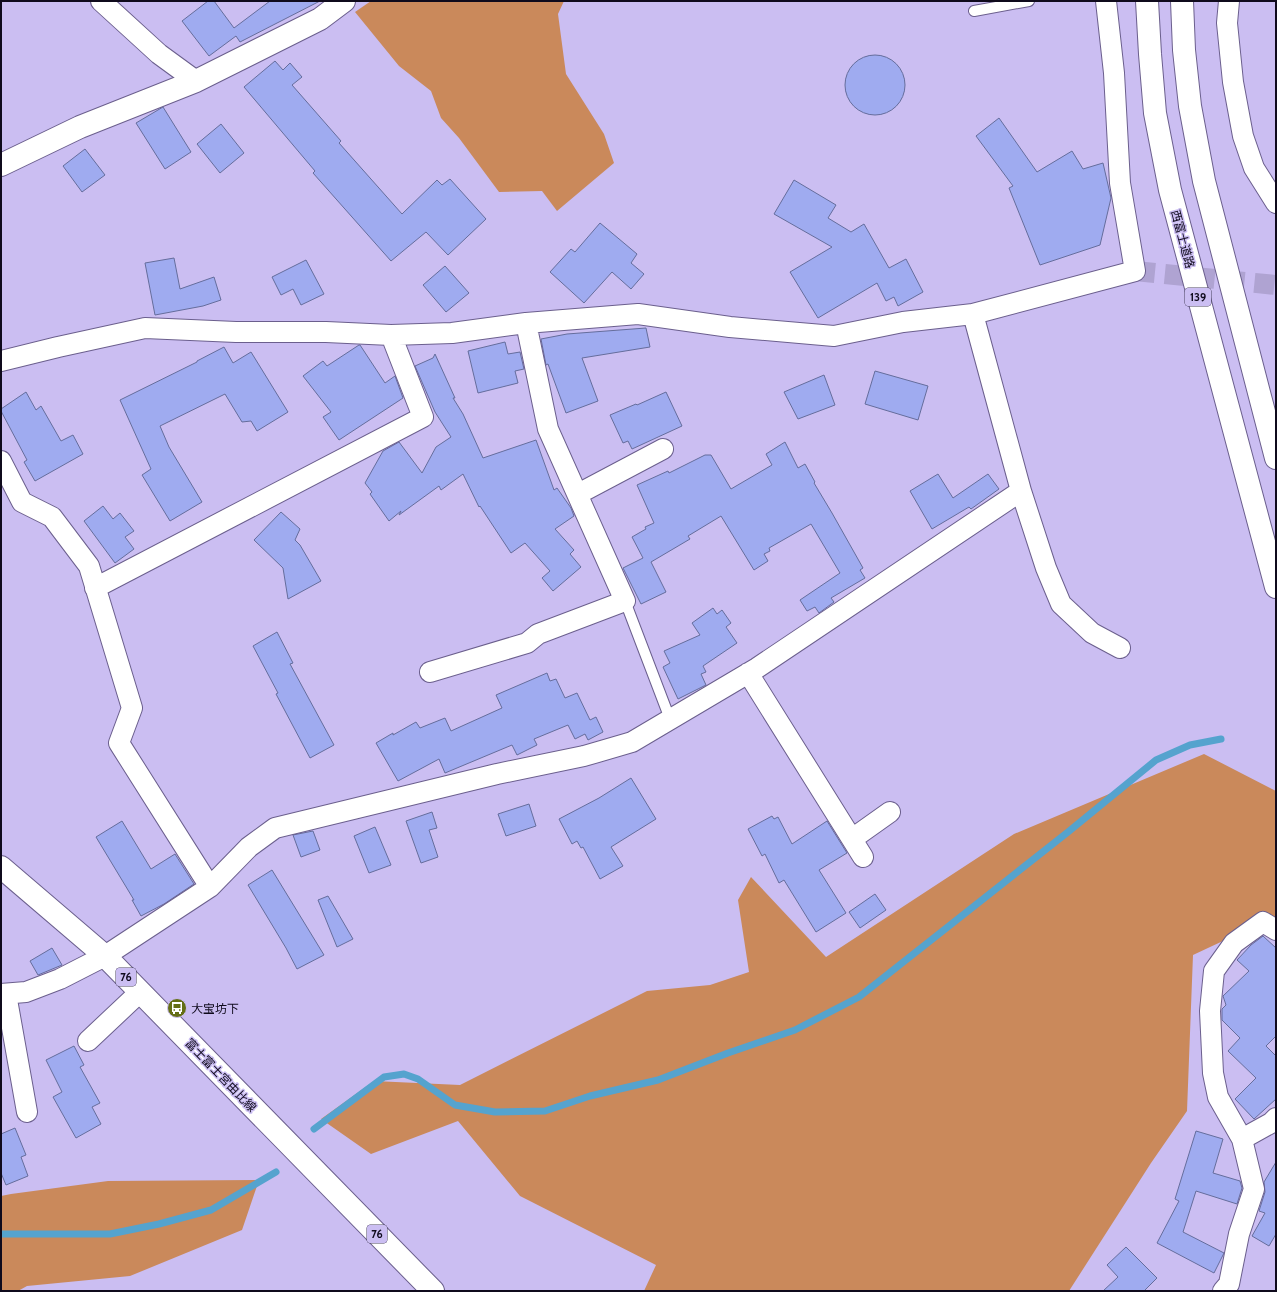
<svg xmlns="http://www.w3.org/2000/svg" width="1277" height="1292" viewBox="0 0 1277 1292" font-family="Cabin,'Noto Sans JP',sans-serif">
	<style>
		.forest { fill: #ca895b }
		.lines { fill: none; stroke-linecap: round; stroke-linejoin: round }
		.stream { stroke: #55a3ce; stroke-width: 7 }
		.building { fill: #9fabf0; stroke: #656d9c }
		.minor-tunnel { stroke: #afa3d2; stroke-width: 20; stroke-dasharray: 20 10; stroke-linecap: butt }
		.service-casing { stroke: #6b5f8d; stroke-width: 12 }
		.minor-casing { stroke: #6b5f8d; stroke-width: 22 }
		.tertiary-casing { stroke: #6b5f8d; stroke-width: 24 }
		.primary-casing { stroke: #6b5f8d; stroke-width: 24 }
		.motorway-casing { stroke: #6b5f8d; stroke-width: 24 }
		.service { stroke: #fff; stroke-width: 10 }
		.minor { stroke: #fff; stroke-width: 20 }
		.tertiary { stroke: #fff; stroke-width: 22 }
		.primary { stroke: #fff; stroke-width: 22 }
		.motorway { stroke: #fff; stroke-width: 22 }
		.labels { text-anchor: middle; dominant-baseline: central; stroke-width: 3; stroke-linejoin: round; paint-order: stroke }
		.shield { fill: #cbbef2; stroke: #47405c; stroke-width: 1 }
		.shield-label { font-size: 11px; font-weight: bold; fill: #0f0a1c }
		.street-label { font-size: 12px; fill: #0f0a1c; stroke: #cbbef2 }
		.poi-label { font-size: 12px; fill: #0f0a1c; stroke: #cbbef2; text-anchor: start }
	</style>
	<rect width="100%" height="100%" fill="#cbbef2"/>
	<!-- forest -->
	<path class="forest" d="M 371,1 L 564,1 L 558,14 L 566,74 L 604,134 L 614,163 L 557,211 L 542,191 L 499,192 L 459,138 L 441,118 L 431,91 L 399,66 L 355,12 Z
		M 1204,754 L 1276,791 L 1276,916 L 1193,955 L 1187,1111 L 1151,1163 L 1069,1291 L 644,1291 L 656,1265 L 520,1196 L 458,1121 L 371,1154 L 321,1119 L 374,1081 L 460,1085 L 647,991 L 710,985 L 749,972 L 738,900 L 751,877 L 826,957 L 1014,834 Z
		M 259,1180 L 242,1230 L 130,1276 L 27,1286 L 18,1291 L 1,1291 L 1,1196 L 11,1194 L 108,1181 Z"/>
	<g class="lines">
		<!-- stream -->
		<path class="stream" d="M 314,1129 L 384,1077 L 404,1074 L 418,1079 L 455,1105 L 495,1112 L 545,1111 L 590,1096 L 658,1080 L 728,1053 L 795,1030 L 859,997 L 1068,832 L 1156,760 L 1190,745 L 1221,739
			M 1,1234 L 110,1234 L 159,1224 L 211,1210 L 276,1172"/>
	</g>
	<!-- building -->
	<path class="building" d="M 208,1 L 214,1 L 234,28 L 270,1 L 320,1 L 240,42 L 236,36 L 209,56 L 182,21 Z
		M845 85a30 30 0 1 1 60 0a30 30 0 1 1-60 0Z
		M 275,61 L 283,70 L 290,63 L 302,77 L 292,85 L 341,141 L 339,143 L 402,214 L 437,180 L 442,185 L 450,179 L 486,219 L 448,255 L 426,232 L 391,261 L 313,173 L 315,171 L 244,87 Z
		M 163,107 L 191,152 L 165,169 L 136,123 Z
		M 999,118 L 1037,172 L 1072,151 L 1083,169 L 1103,163 L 1111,198 L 1100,245 L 1040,265 L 1009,188 L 1013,186 L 976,136 Z
		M 221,124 L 244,153 L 220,173 L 197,144 Z
		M 85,149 L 105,175 L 82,192 L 63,166 Z
		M 794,180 L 836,205 L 828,218 L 851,232 L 864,224 L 889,268 L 906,259 L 923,292 L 898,306 L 894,297 L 886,301 L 877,283 L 818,318 L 790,272 L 832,247 L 774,214 Z
		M 600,223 L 637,254 L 631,263 L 644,274 L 631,289 L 612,272 L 584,303 L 550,272 L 571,249 L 575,252 Z
		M 174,258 L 180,289 L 214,277 L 221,300 L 203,306 L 155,315 L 145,263 Z
		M 306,260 L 324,294 L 301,305 L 293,289 L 281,295 L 272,277 Z
		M 445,266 L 469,293 L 446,312 L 423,285 Z
		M 646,328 L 650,347 L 582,358 L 598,401 L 566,413 L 548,364 L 546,365 L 541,339 L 567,334 Z
		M 505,342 L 508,354 L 520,352 L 524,369 L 515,371 L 518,383 L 478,393 L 468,351 Z
		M 359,345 L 360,345 L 385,383 L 395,376 L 403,398 L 339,440 L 323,417 L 331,412 L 303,376 L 323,361 L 327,366 Z
		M 224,347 L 233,363 L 251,352 L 288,412 L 257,431 L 251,421 L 242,422 L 225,394 L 160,426 L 169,447 L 202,502 L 170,521 L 142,475 L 151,469 L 120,400 L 197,362 L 197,361 Z
		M 435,354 L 455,398 L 453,398 L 463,414 L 483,458 L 536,440 L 554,490 L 557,488 L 571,508 L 574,516 L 555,529 L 574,550 L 570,554 L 581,567 L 553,591 L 542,578 L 550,571 L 525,543 L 511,553 L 480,506 L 479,507 L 463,474 L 441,490 L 439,486 L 399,515 L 401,511 L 389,521 L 370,494 L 372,492 L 365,483 L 383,451 L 399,442 L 422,473 L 436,447 L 451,437 L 435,412 L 415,366 L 433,358 Z
		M 875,371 L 928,386 L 918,420 L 865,404 Z
		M 824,375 L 835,405 L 798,419 L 784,392 Z
		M 26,392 L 36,410 L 41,406 L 61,441 L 73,435 L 83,454 L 35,481 L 24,462 L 27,460 L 1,411 L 1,409 Z
		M 666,392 L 682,426 L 632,449 L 628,441 L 623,443 L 610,415 L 636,404 L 637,405 Z
		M 785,442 L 798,468 L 805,464 L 815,482 L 814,483 L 832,513 L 863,568 L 860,570 L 865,578 L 831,598 L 834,602 L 819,613 L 815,607 L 807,611 L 800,600 L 840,573 L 811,524 L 769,548 L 770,551 L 764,554 L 768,561 L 754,570 L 721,516 L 688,536 L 690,539 L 651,562 L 666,592 L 641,604 L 623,568 L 643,558 L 632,537 L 646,529 L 645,527 L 654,523 L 637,485 L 668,471 L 669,473 L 705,455 L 711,455 L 731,489 L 772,465 L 766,454 Z
		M 938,474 L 953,498 L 988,474 L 999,489 L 971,509 L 969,507 L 932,529 L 910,491 Z
		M 103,506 L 113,519 L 120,513 L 134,531 L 125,537 L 134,549 L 115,563 L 84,521 Z
		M 281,512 L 300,529 L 295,540 L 300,545 L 321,581 L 288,599 L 283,568 L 254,540 Z
		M 713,608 L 717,614 L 722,610 L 731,623 L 726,627 L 737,643 L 703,666 L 706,672 L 701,674 L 706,685 L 678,699 L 663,667 L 670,663 L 664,651 L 700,635 L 692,623 Z
		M 277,632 L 293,663 L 290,664 L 334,745 L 310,758 L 276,694 L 278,693 L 253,646 Z
		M 547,673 L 550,681 L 556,679 L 565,698 L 577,693 L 590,720 L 596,717 L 603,732 L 588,740 L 585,734 L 575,739 L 568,725 L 534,739 L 537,745 L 517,755 L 512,745 L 445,773 L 439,759 L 398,781 L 376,743 L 393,733 L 393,735 L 416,722 L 420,728 L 445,718 L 451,731 L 502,708 L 496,695 Z
		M 631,778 L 656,819 L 611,847 L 623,866 L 600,879 L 583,847 L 581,848 L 577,841 L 572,844 L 559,819 L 599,798 Z
		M 529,804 L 536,826 L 506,836 L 498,814 Z
		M 432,812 L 437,828 L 429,830 L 438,857 L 421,863 L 406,821 Z
		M 772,816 L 774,819 L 778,817 L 792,844 L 827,821 L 847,853 L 819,870 L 846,913 L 816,932 L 784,880 L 779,883 L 765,854 L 762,856 L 748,829 Z
		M 122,821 L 151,869 L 175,854 L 194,884 L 164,904 L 141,916 L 132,900 L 134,900 L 96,837 Z
		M 375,827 L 391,865 L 369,873 L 354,836 Z
		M 313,831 L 320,850 L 301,857 L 293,835 Z
		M 272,870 L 324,955 L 297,969 L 286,948 L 248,885 Z
		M 875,894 L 886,910 L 860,928 L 849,912 Z
		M 328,896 L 353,939 L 337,947 L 318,900 Z
		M 1263,936 L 1276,948 L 1276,1036 L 1266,1046 L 1276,1056 L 1276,1099 L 1254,1119 L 1235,1099 L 1256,1078 L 1228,1051 L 1240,1038 L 1222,1020 L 1222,1009 L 1226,1005 L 1223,996 L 1249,971 L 1237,960 L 1251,945 Z
		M 52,948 L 62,965 L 38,975 L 30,961 Z
		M 74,1046 L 84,1065 L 80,1067 L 100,1103 L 92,1107 L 101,1124 L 76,1138 L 53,1097 L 62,1092 L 46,1060 Z
		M 15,1128 L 26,1155 L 21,1157 L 28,1176 L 6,1185 L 1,1173 L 1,1134 Z
		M 1196,1131 L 1223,1139 L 1213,1173 L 1240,1181 L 1242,1188 L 1237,1204 L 1196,1191 L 1183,1232 L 1224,1253 L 1214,1273 L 1157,1243 L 1179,1201 L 1175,1199 Z
		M 1276,1162 L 1276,1234 L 1269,1246 L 1252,1236 L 1265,1213 L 1259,1211 L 1265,1192 L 1264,1182 Z
		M 1126,1247 L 1157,1278 L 1144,1291 L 1103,1291 L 1118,1277 L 1107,1265 Z"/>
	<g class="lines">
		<!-- minor-tunnel -->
		<path class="minor-tunnel" d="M 1135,271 L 1276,285"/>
		<defs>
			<path id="service" d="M 974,11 L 1029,1
				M 625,601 L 670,719"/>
			<path id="minor" d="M 101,1 L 159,54 L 196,81
				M 1229,1 L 1227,23 L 1233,82 L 1243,136 L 1254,168 L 1276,203
				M 1,361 L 58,347 L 145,328 L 236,332 L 326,332 L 391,335 L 452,333 L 526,323 L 638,314 L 730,327 L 834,336 L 903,322 L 973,314 L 1135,271 L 1120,183 L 1114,73 L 1106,1
				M 1,461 L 22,502 L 52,517 L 89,566 L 132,708 L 119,743 L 210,887
				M 1021,491 L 1046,568 L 1061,604 L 1092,633 L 1120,648
				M 578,494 L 663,449
				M 95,588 L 423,417 L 391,335
				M 430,672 L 527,643 L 538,634 L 625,601 L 548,429 L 526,323
				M 748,673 L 863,857
				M 852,839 L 890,812
				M 1,994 L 26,992 L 60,979 L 105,956 L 210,887 L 249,847 L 275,828 L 497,774 L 584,756 L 632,742 L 757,668 L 1021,491 L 973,314
				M 6,994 L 27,1112
				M 88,1041 L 140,992
				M 1242,1139 L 1271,1123 L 1276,1118
				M 1223,1291 L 1229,1284 L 1239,1234 L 1254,1189 L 1242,1139 L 1218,1097 L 1213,1073 L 1210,1011 L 1214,971 L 1234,943 L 1263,922 L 1276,930"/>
			<path id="tertiary" d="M 1,165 L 80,127 L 196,81 L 320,19 L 344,1"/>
			<path id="primary" d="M 1,867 L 105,956 L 433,1291"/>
			<path id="motorway" d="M 1147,1 L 1150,54 L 1155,113 L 1170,190 L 1276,587
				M 1182,1 L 1184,50 L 1190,106 L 1204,181 L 1276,458"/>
		</defs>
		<!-- service casing -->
		<use href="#service" class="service-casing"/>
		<!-- minor casing -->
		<use href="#minor" class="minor-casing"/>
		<!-- tertiary casing -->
		<use href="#tertiary" class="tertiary-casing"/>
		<!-- primary casing -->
		<use href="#primary" class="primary-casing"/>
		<!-- motorway casing -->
		<use href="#motorway" class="motorway-casing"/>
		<!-- service -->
		<use href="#service" class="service"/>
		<!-- minor -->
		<use href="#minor" class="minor"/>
		<!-- tertiary -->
		<use href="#tertiary" class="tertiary"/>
		<!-- primary -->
		<use href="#primary" class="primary"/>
		<!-- motorway -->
		<use href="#motorway" class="motorway"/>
	</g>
	<!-- icons -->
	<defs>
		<symbol id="bus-disc" viewBox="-11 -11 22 22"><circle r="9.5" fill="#646e15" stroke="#cbbef2"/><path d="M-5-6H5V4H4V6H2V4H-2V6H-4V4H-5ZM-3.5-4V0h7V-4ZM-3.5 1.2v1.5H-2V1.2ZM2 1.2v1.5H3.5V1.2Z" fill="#fff"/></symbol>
	</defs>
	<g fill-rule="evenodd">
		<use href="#bus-disc" x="166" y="997" width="22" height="22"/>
	</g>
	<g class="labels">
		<!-- shield labels -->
		<g class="shield">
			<rect x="1185" y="288" width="26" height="18" rx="3"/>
			<rect x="116" y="968" width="20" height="18" rx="3"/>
			<rect x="367" y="1225" width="20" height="18" rx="3"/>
		</g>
		<g class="shield-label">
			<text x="1198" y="297">139</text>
			<text x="126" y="977">76</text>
			<text x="377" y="1234">76</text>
		</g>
		<!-- street labels -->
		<g class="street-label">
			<text transform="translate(1183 239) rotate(75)">西富士道路</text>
			<text transform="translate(221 1075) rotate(46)">富士富士宮由比線</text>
		</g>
		<!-- poi labels -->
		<g class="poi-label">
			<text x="191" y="1008">大宝坊下</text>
		</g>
	</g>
	<!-- border -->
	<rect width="1277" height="1292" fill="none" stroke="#0f0a1c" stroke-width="4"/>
</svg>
